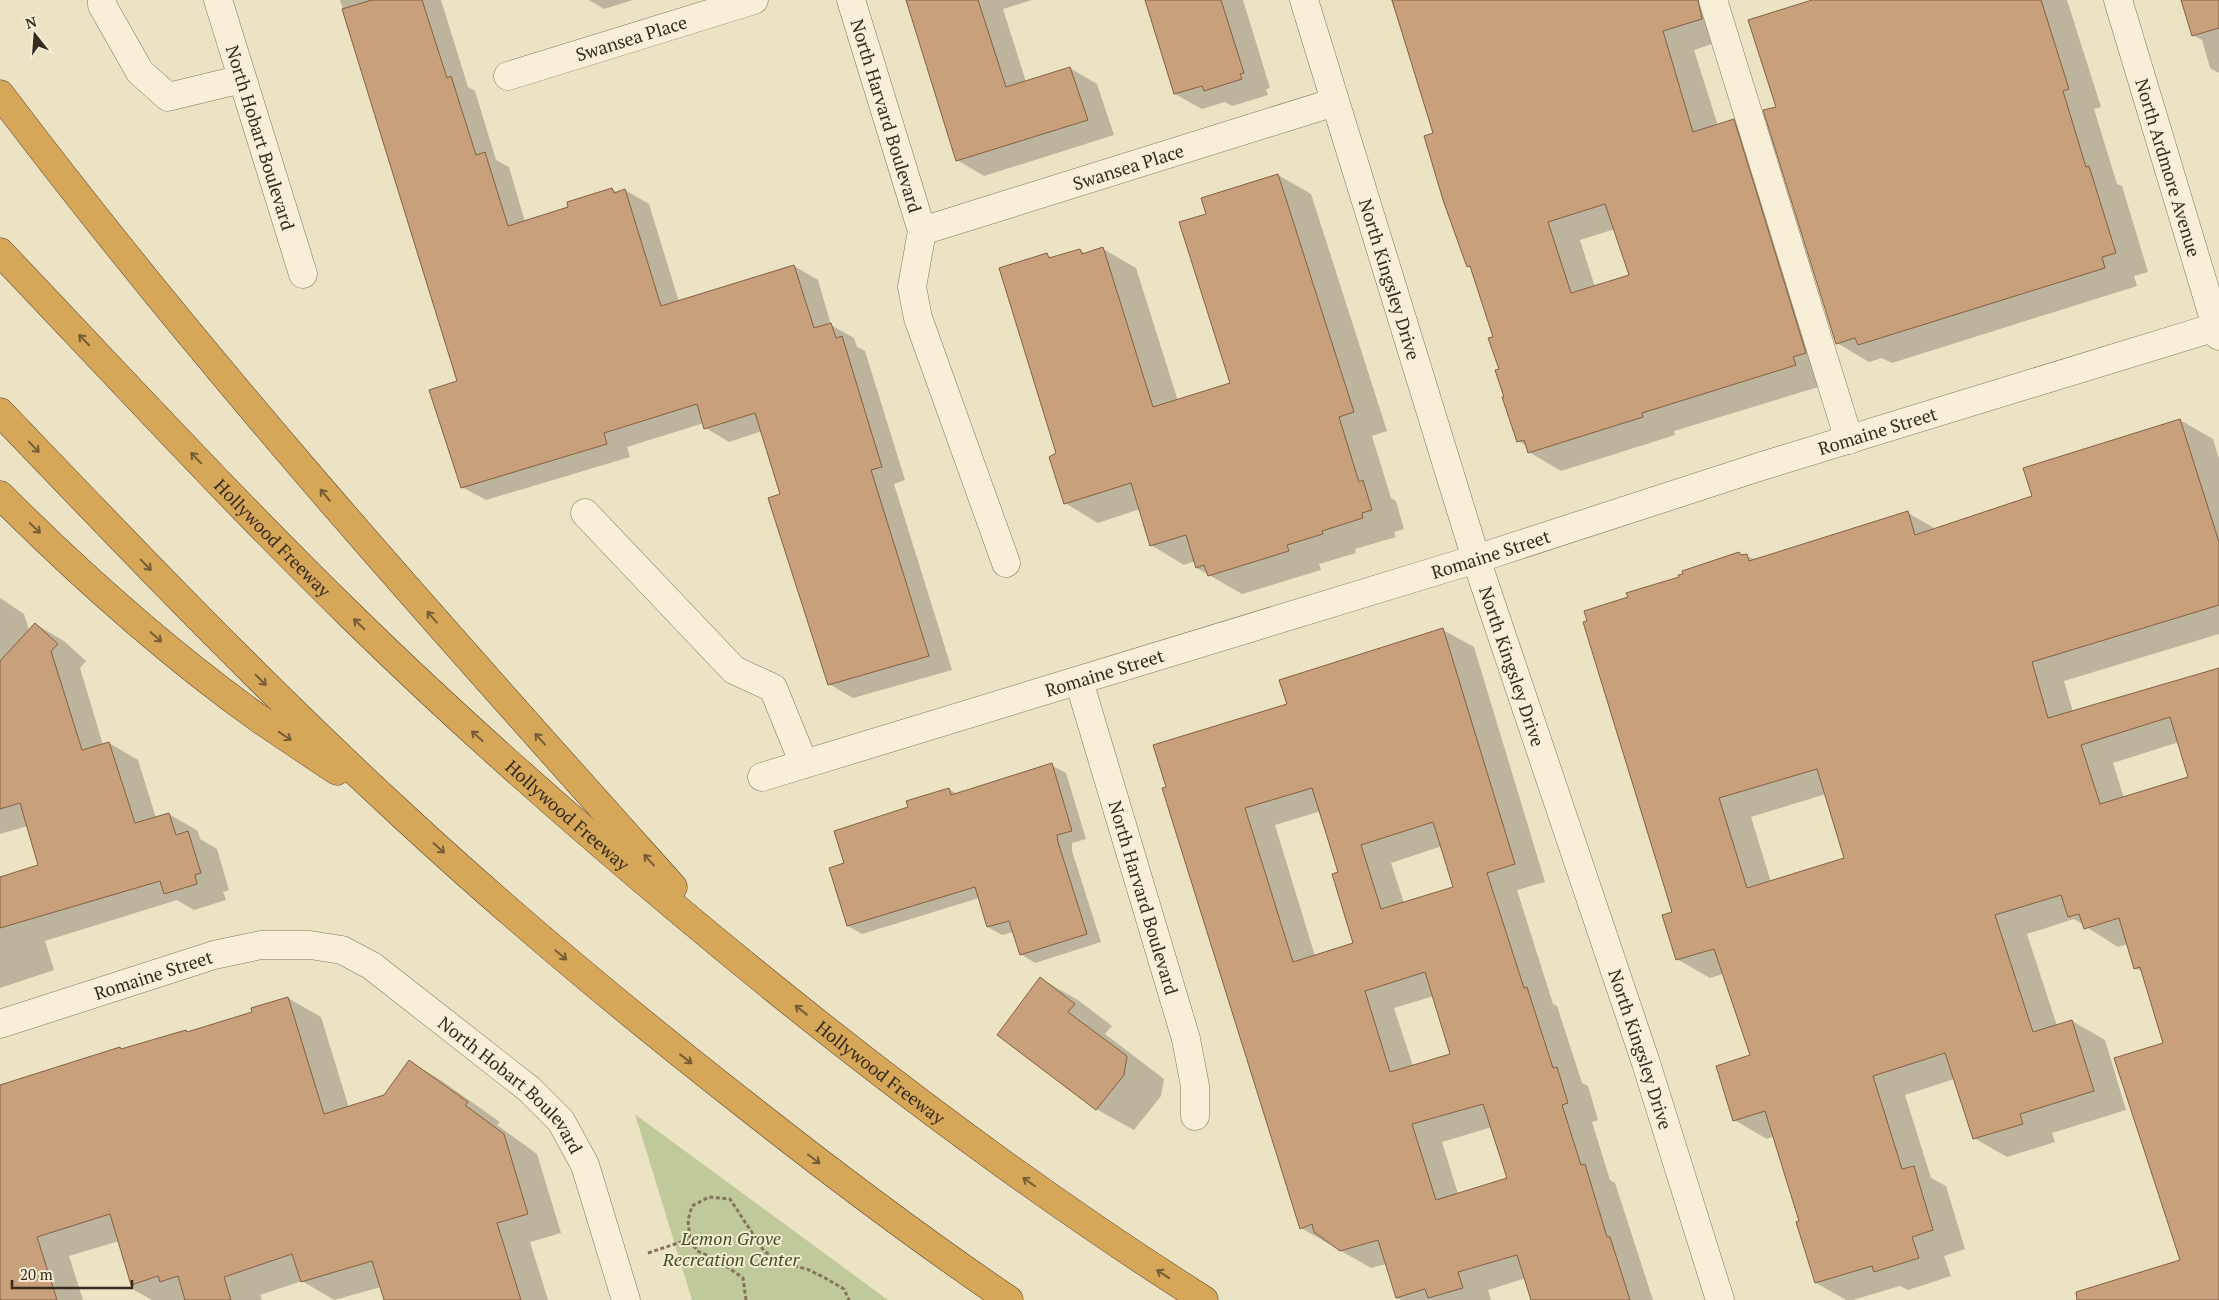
<svg xmlns="http://www.w3.org/2000/svg" width="2219" height="1300" viewBox="0 0 2219 1300" font-family="'PT Serif',serif">
	<style>
		.green { fill: #c0c999 }
		.shadow { fill: #0003; fill-rule: evenodd }
		.building { fill: #c8a07c; stroke: #836043; fill-rule: evenodd }
		.lines { fill: none; stroke-linecap: round; stroke-linejoin: round }
		.minor-casing { stroke: #85745b; stroke-width: 29 }
		.highway-casing { stroke: #53422f; stroke-width: 29 }
		.path { stroke: #85745b; stroke-width: 3; stroke-dasharray: 4 2.5; stroke-linecap: butt }
		.minor { stroke: #f7efd7; stroke-width: 28 }
		.highway { stroke: #d7a759; stroke-width: 28 }
		.oneway { stroke: #765d36 }
		.labels { text-anchor: middle; dominant-baseline: central; stroke-width: 4; stroke-linejoin: round; paint-order: stroke }
		.street-label { font-size: 18px; fill: #362b1f; stroke: #f4ecd3 }
		.park-label { font-size: 18px; font-style: italic; fill: #445126; stroke: #f4ecd3 }
	</style>
	<rect width="100%" height="100%" fill="#ece2c4"/>
	<!-- green -->
	<path class="green" d="M 635,1114 L 640,1118 L 888,1300 L 692,1300 Z"/>
	<!-- shadow -->
	<path class="shadow" d="M 340,0 L 441,0 L 468,87 L 475,91 L 496,160 L 509,167 L 525,222 L 570,208 L 612,189 L 618,193 L 625,190 L 649,204 L 679,302 L 794,266 L 818,280 L 831,325 L 854,338 L 857,347 L 865,351 L 905,480 L 894,484 L 952,670 L 853,698 L 829,684 L 782,495 L 762,431 L 729,442 L 706,428 L 704,423 L 627,447 L 630,457 L 486,500 L 462,487 L 459,382 Z
		M 589,0 L 633,0 L 604,9 Z
		M 908,0 L 1032,0 L 1003,9 L 1026,82 L 1070,68 L 1097,84 L 1114,135 L 984,176 L 957,160 Z
		M 1146,0 L 1243,0 L 1270,88 L 1266,89 L 1268,95 L 1232,106 L 1225,102 L 1202,109 L 1175,94 Z
		M 1391,0 L 1715,0 L 1727,39 L 1694,50 L 1718,126 L 1733,121 L 1766,140 L 1828,384 L 1674,431 L 1675,435 L 1561,471 L 1529,452 L 1527,446 L 1518,441 L 1500,370 L 1495,337 L 1472,269 L 1468,266 L 1435,134 L 1398,16 L 1396,14 ZM 1615,229 L 1631,276 L 1595,287 L 1580,240 Z
		M 1816,0 L 2067,0 L 2101,107 L 2094,109 L 2117,184 L 2122,186 L 2148,272 L 2134,276 L 2137,286 L 1892,363 L 1882,358 L 1869,362 L 1837,343 L 1777,107 Z
		M 2182,0 L 2219,0 L 2219,73 L 2210,68 L 2202,40 L 2193,35 Z
		M 1278,175 L 1311,194 L 1387,431 L 1372,436 L 1391,498 L 1396,501 L 1404,529 L 1394,532 L 1396,537 L 1355,549 L 1356,553 L 1319,564 L 1321,570 L 1242,594 L 1197,568 L 1195,561 L 1184,565 L 1151,545 L 1140,509 L 1098,523 L 1065,503 L 1057,453 L 1047,255 L 1053,258 L 1080,250 L 1086,254 L 1103,249 L 1136,268 L 1178,401 L 1232,384 L 1207,215 Z
		M 2180,420 L 2213,439 L 2219,459 L 2219,634 L 2064,681 L 2073,712 L 2219,669 L 2219,1300 L 2119,1300 L 2182,1261 L 2165,1044 L 2143,972 L 2135,968 L 2128,944 L 2118,947 L 2074,919 L 2027,934 L 2057,1026 L 2072,1021 L 2105,1040 L 2126,1110 L 2052,1133 L 2055,1142 L 2007,1157 L 1974,1138 L 1954,1079 L 1905,1095 L 1931,1178 L 1946,1186 L 1965,1249 L 1944,1256 L 1951,1276 L 1908,1290 L 1900,1286 L 1853,1300 L 1846,1300 L 1816,1283 L 1800,1222 L 1774,1136 L 1767,1139 L 1734,1120 L 1752,1056 L 1723,974 L 1710,978 L 1677,959 L 1674,913 L 1629,598 L 1738,553 L 1756,560 L 1908,513 L 1936,529 L 2033,497 ZM 2179,742 L 2190,778 L 2124,798 L 2113,763 ZM 1826,794 L 1845,859 L 1771,882 L 1751,817 Z
		M 0,598 L 24,614 L 29,630 L 35,624 L 64,641 L 86,661 L 80,668 L 103,745 L 109,743 L 138,760 L 156,818 L 169,814 L 198,831 L 200,839 L 217,849 L 229,890 L 223,892 L 226,900 L 194,910 L 177,900 L 45,941 L 54,970 L 0,988 L 0,878 L 40,866 L 28,826 L 0,834 Z
		M 1443,630 L 1474,647 L 1545,882 L 1517,890 L 1553,1004 L 1557,1006 L 1582,1083 L 1588,1086 L 1598,1120 L 1592,1122 L 1610,1180 L 1615,1183 L 1653,1300 L 1533,1300 L 1526,1278 L 1488,1290 L 1491,1300 L 1401,1300 L 1397,1298 L 1386,1264 L 1371,1268 L 1301,1228 L 1164,789 L 1288,705 ZM 1321,811 L 1340,873 L 1355,944 L 1315,956 L 1275,825 ZM 1442,846 L 1454,888 L 1404,903 L 1391,863 ZM 1434,996 L 1452,1054 L 1413,1066 L 1394,1008 ZM 1492,1127 L 1508,1179 L 1458,1194 L 1442,1142 Z
		M 1051,765 L 1066,773 L 1086,839 L 1072,843 L 1072,851 L 1101,942 L 1035,963 L 1021,954 L 1013,932 L 1002,935 L 988,927 L 979,898 L 862,934 L 848,926 L 846,864 L 910,808 L 949,789 L 957,794 Z
		M 1041,979 L 1078,1000 L 1112,1026 L 1105,1034 L 1164,1079 L 1161,1096 L 1134,1130 L 1096,1109 Z
		M 288,998 L 321,1017 L 349,1108 L 384,1096 L 409,1061 L 442,1081 L 500,1122 L 497,1125 L 537,1154 L 561,1233 L 530,1242 L 548,1300 L 385,1300 L 381,1287 L 334,1300 L 302,1281 L 260,1295 L 262,1300 L 152,1300 L 134,1290 L 119,1241 L 69,1256 L 83,1300 L 0,1300 L 0,1087 L 120,1048 L 123,1050 L 186,1031 L 190,1033 L 254,1013 Z"/>
	<!-- building -->
	<path class="building" d="M 372,0 L 422,0 L 447,78 L 451,76 L 476,155 L 485,152 L 508,226 L 568,207 L 567,202 L 612,188 L 614,193 L 625,189 L 661,306 L 794,265 L 814,328 L 831,323 L 836,338 L 842,336 L 882,467 L 871,470 L 929,656 L 828,685 L 768,498 L 780,494 L 755,413 L 704,429 L 697,404 L 604,433 L 607,444 L 461,488 L 429,390 L 457,381 L 342,9 Z
		M 906,0 L 978,0 L 1006,87 L 1070,67 L 1088,120 L 956,161 Z
		M 1145,0 L 1221,0 L 1244,73 L 1240,74 L 1242,79 L 1204,91 L 1202,86 L 1174,94 Z
		M 1392,0 L 1698,0 L 1702,19 L 1663,31 L 1693,132 L 1734,119 L 1806,353 L 1793,357 L 1796,365 L 1642,413 L 1643,417 L 1528,453 L 1524,440 L 1517,442 L 1502,397 L 1504,397 L 1495,370 L 1499,369 L 1488,338 L 1493,337 L 1470,266 L 1467,267 L 1443,200 L 1424,136 L 1433,133 ZM 1605,204 L 1629,275 L 1571,293 L 1548,222 Z
		M 1812,0 L 2041,0 L 2069,89 L 2063,91 L 2086,167 L 2089,166 L 2116,253 L 2102,257 L 2105,268 L 1858,345 L 1855,338 L 1836,344 L 1763,110 L 1776,107 L 1748,20 Z
		M 2181,0 L 2219,0 L 2219,28 L 2192,36 Z
		M 1278,174 L 1354,412 L 1339,417 L 1359,482 L 1363,480 L 1372,510 L 1362,513 L 1363,518 L 1322,531 L 1323,534 L 1287,545 L 1289,551 L 1208,576 L 1204,565 L 1196,568 L 1186,535 L 1150,546 L 1131,483 L 1064,504 L 1049,457 L 1056,453 L 999,268 L 1047,253 L 1049,258 L 1080,249 L 1082,254 L 1103,247 L 1153,407 L 1230,383 L 1179,222 L 1206,214 L 1201,198 Z
		M 2180,419 L 2219,542 L 2219,605 L 2032,662 L 2048,718 L 2219,668 L 2219,1300 L 2077,1300 L 2076,1292 L 2180,1260 L 2114,1058 L 2163,1043 L 2140,967 L 2134,969 L 2119,918 L 2084,929 L 2079,914 L 2068,917 L 2061,895 L 1995,915 L 2033,1032 L 2072,1020 L 2094,1091 L 2020,1114 L 2023,1124 L 1973,1139 L 1945,1053 L 1873,1076 L 1902,1169 L 1914,1166 L 1933,1230 L 1912,1237 L 1919,1258 L 1874,1272 L 1872,1266 L 1815,1283 L 1796,1222 L 1799,1221 L 1765,1111 L 1733,1121 L 1716,1066 L 1750,1055 L 1714,949 L 1676,960 L 1662,915 L 1672,912 L 1583,622 L 1587,621 L 1584,611 L 1628,597 L 1626,593 L 1679,577 L 1678,575 L 1683,574 L 1682,571 L 1739,552 L 1741,555 L 1747,554 L 1749,561 L 1908,511 L 1915,535 L 2032,496 L 2023,468 ZM 2170,717 L 2188,777 L 2100,804 L 2081,745 ZM 1817,769 L 1844,858 L 1747,888 L 1719,798 Z
		M 35,623 L 58,644 L 51,651 L 82,750 L 109,742 L 135,823 L 169,813 L 176,835 L 188,831 L 201,873 L 195,875 L 197,884 L 164,894 L 160,881 L 0,928 L 0,877 L 38,865 L 20,803 L 0,809 L 0,661 Z
		M 1443,628 L 1515,864 L 1487,873 L 1524,988 L 1527,987 L 1553,1068 L 1557,1067 L 1568,1103 L 1562,1105 L 1581,1165 L 1585,1164 L 1607,1237 L 1610,1237 L 1630,1300 L 1531,1300 L 1517,1255 L 1458,1272 L 1463,1288 L 1428,1298 L 1425,1289 L 1396,1298 L 1378,1240 L 1340,1251 L 1314,1232 L 1312,1224 L 1300,1229 L 1162,788 L 1166,787 L 1153,745 L 1287,704 L 1279,680 ZM 1312,788 L 1338,872 L 1332,874 L 1353,943 L 1293,962 L 1245,808 ZM 1433,822 L 1453,887 L 1381,909 L 1361,845 ZM 1425,972 L 1450,1054 L 1390,1072 L 1365,991 ZM 1483,1104 L 1507,1178 L 1436,1200 L 1412,1124 Z
		M 1052,763 L 1072,831 L 1057,835 L 1058,842 L 1087,934 L 1020,955 L 1009,921 L 987,927 L 975,887 L 847,926 L 829,868 L 844,863 L 834,831 L 908,807 L 906,801 L 949,788 L 951,795 Z
		M 1040,977 L 1075,1004 L 1068,1012 L 1127,1056 L 1124,1075 L 1096,1110 L 997,1035 Z
		M 288,997 L 324,1114 L 384,1095 L 409,1060 L 468,1102 L 465,1105 L 504,1134 L 528,1214 L 497,1223 L 521,1300 L 384,1300 L 372,1261 L 301,1282 L 292,1254 L 224,1277 L 231,1300 L 185,1300 L 178,1276 L 160,1282 L 158,1276 L 131,1285 L 110,1214 L 37,1237 L 57,1300 L 0,1300 L 0,1085 L 120,1047 L 121,1049 L 186,1030 L 187,1032 L 252,1012 L 251,1008 Z"/>
	<g class="lines">
		<defs>
			<g id="minor">
				<path d="M 102,0 L 102,5 L 140,72 L 168,97 L 242,79"/>
				<path id="s1" d="M 218,0 L 303,274"/>
				<path id="s2" d="M 851,0 L 922,231 L 912,287 L 918,318 L 1006,563"/>
				<path id="s3" d="M 1304,0 L 1476,559 L 1646,1063 L 1720,1300"/>
				<path d="M 1713,0 L 1849,440"/>
				<path id="s4" d="M 2118,0 L 2219,336"/>
				<path id="s5" d="M 508,76 L 754,0"/>
				<path id="s6" d="M 922,231 L 1335,102"/>
				<path d="M 585,513 L 734,670 L 773,688 L 804,764"/>
				<path id="s7" d="M 1079,681 L 1186,1039 L 1195,1086 L 1195,1116"/>
				<path id="s8" d="M 762,777 L 1476,559 L 1762,466 L 2219,326"/>
				<path id="s9" d="M 0,1024 L 214,955 L 261,945 L 310,945 L 342,950 L 372,966 L 529,1089 L 561,1121 L 585,1165 L 626,1300"/>
			</g>
			<g id="highway">
				<path d="M 0,94 C 209,371 442,629 673,887"/>
				<path id="s10" d="M 0,252 C 116,374 231,499 352,617 C 455,718 564,814 675,907 C 843,1048 1019,1183 1204,1300"/>
				<path d="M 0,412 C 131,549 262,686 401,814 C 512,917 629,1014 748,1107 C 833,1174 919,1239 1009,1300"/>
				<path d="M 0,495 C 79,574 170,655 261,720 C 286,737 312,754 337,771"/>
			</g>
		</defs>
		<!-- minor casing -->
		<use href="#minor" class="minor-casing"/>
		<!-- highway casing -->
		<use href="#highway" class="highway-casing"/>
		<!-- path -->
		<path class="path" d="M 648,1253 L 690,1239
			M 746,1300 L 743,1278 L 716,1259 L 697,1251 L 690,1239 L 688,1220 L 692,1206 L 709,1197 L 730,1199 L 764,1251 L 781,1263 L 807,1269 L 825,1278 L 844,1289 L 849,1300"/>
		<!-- minor -->
		<use href="#minor" class="minor"/>
		<!-- highway -->
		<use href="#highway" class="highway"/>
	</g>
	<!-- one-way arrows -->
	<defs><path id="oneway-shaft" d="M-6 0H5M1.5-3L5.5 0L1.5 3" fill="none" stroke-width="1.6" stroke-linecap="round" stroke-linejoin="round" transform="scale(1.25)"/></defs>
	<g class="oneway">
		<use href="#oneway-shaft" transform="translate(84 340) rotate(-134)"/>
		<use href="#oneway-shaft" transform="translate(34 447) rotate(46)"/>
		<use href="#oneway-shaft" transform="translate(196 458) rotate(-134)"/>
		<use href="#oneway-shaft" transform="translate(325 495) rotate(-130)"/>
		<use href="#oneway-shaft" transform="translate(35 528) rotate(43)"/>
		<use href="#oneway-shaft" transform="translate(146 565) rotate(46)"/>
		<use href="#oneway-shaft" transform="translate(432 617) rotate(-131)"/>
		<use href="#oneway-shaft" transform="translate(359 624) rotate(-136)"/>
		<use href="#oneway-shaft" transform="translate(156 637) rotate(41)"/>
		<use href="#oneway-shaft" transform="translate(261 680) rotate(45)"/>
		<use href="#oneway-shaft" transform="translate(285 736) rotate(34)"/>
		<use href="#oneway-shaft" transform="translate(477 736) rotate(-138)"/>
		<use href="#oneway-shaft" transform="translate(540 739) rotate(-132)"/>
		<use href="#oneway-shaft" transform="translate(439 848) rotate(42)"/>
		<use href="#oneway-shaft" transform="translate(649 860) rotate(-132)"/>
		<use href="#oneway-shaft" transform="translate(561 955) rotate(40)"/>
		<use href="#oneway-shaft" transform="translate(801 1010) rotate(-142)"/>
		<use href="#oneway-shaft" transform="translate(686 1059) rotate(38)"/>
		<use href="#oneway-shaft" transform="translate(814 1159) rotate(37)"/>
		<use href="#oneway-shaft" transform="translate(1029 1182) rotate(-145)"/>
		<use href="#oneway-shaft" transform="translate(1163 1274) rotate(-147)"/>
	</g>
	<g class="labels">
		<!-- street labels -->
		<g class="street-label">
			<text stroke="none"><textPath href="#s5" startOffset="129">Swansea Place</textPath></text>
			<text stroke="none"><textPath href="#s2" startOffset="121">North Harvard Boulevard</textPath></text>
			<text stroke="none"><textPath href="#s1" startOffset="144">North Hobart Boulevard</textPath></text>
			<text stroke="none"><textPath href="#s6" startOffset="216">Swansea Place</textPath></text>
			<text stroke="none"><textPath href="#s4" startOffset="175">North Ardmore Avenue</textPath></text>
			<text stroke="none"><textPath href="#s3" startOffset="292">North Kingsley Drive</textPath></text>
			<text stroke="none"><textPath href="#s8" startOffset="1168">Romaine Street</textPath></text>
			<text stroke="none"><textPath href="#s10" startOffset="395">Hollywood Freeway</textPath></text>
			<text stroke="none"><textPath href="#s8" startOffset="762">Romaine Street</textPath></text>
			<text stroke="none"><textPath href="#s3" startOffset="698">North Kingsley Drive</textPath></text>
			<text stroke="none"><textPath href="#s8" startOffset="358">Romaine Street</textPath></text>
			<text stroke="none"><textPath href="#s10" startOffset="800">Hollywood Freeway</textPath></text>
			<text stroke="none"><textPath href="#s7" startOffset="226">North Harvard Boulevard</textPath></text>
			<text stroke="none"><textPath href="#s9" startOffset="161">Romaine Street</textPath></text>
			<text stroke="none"><textPath href="#s3" startOffset="1102">North Kingsley Drive</textPath></text>
			<text stroke="none"><textPath href="#s10" startOffset="1205">Hollywood Freeway</textPath></text>
			<text stroke="none"><textPath href="#s9" startOffset="572">North Hobart Boulevard</textPath></text>
		</g>
		<!-- park labels -->
		<g class="park-label">
			<text x="731" y="1238">Lemon Grove<tspan x="731" dy="21">Recreation Center</tspan></text>
		</g>
	</g>
	<!-- north arrow -->
	<g transform="translate(35 35) rotate(343)" stroke="#f4ecd3" stroke-width="4" paint-order="stroke">
	<path d="M0-4L9 19L0 12L-9 19Z" fill="#362b1f"/>
	<text y="-8" font-size="14" font-weight="bold" text-anchor="middle" fill="#362b1f">N</text>
	</g>
	<!-- scale -->
	<path d="M12 1280v8h120v-8" fill="none" stroke="#362b1f" stroke-width="2.5"/>
	<text x="20" y="1280" font-size="15" fill="#362b1f" stroke="#f4ecd3" stroke-width="4" paint-order="stroke">20 m</text>
</svg>
